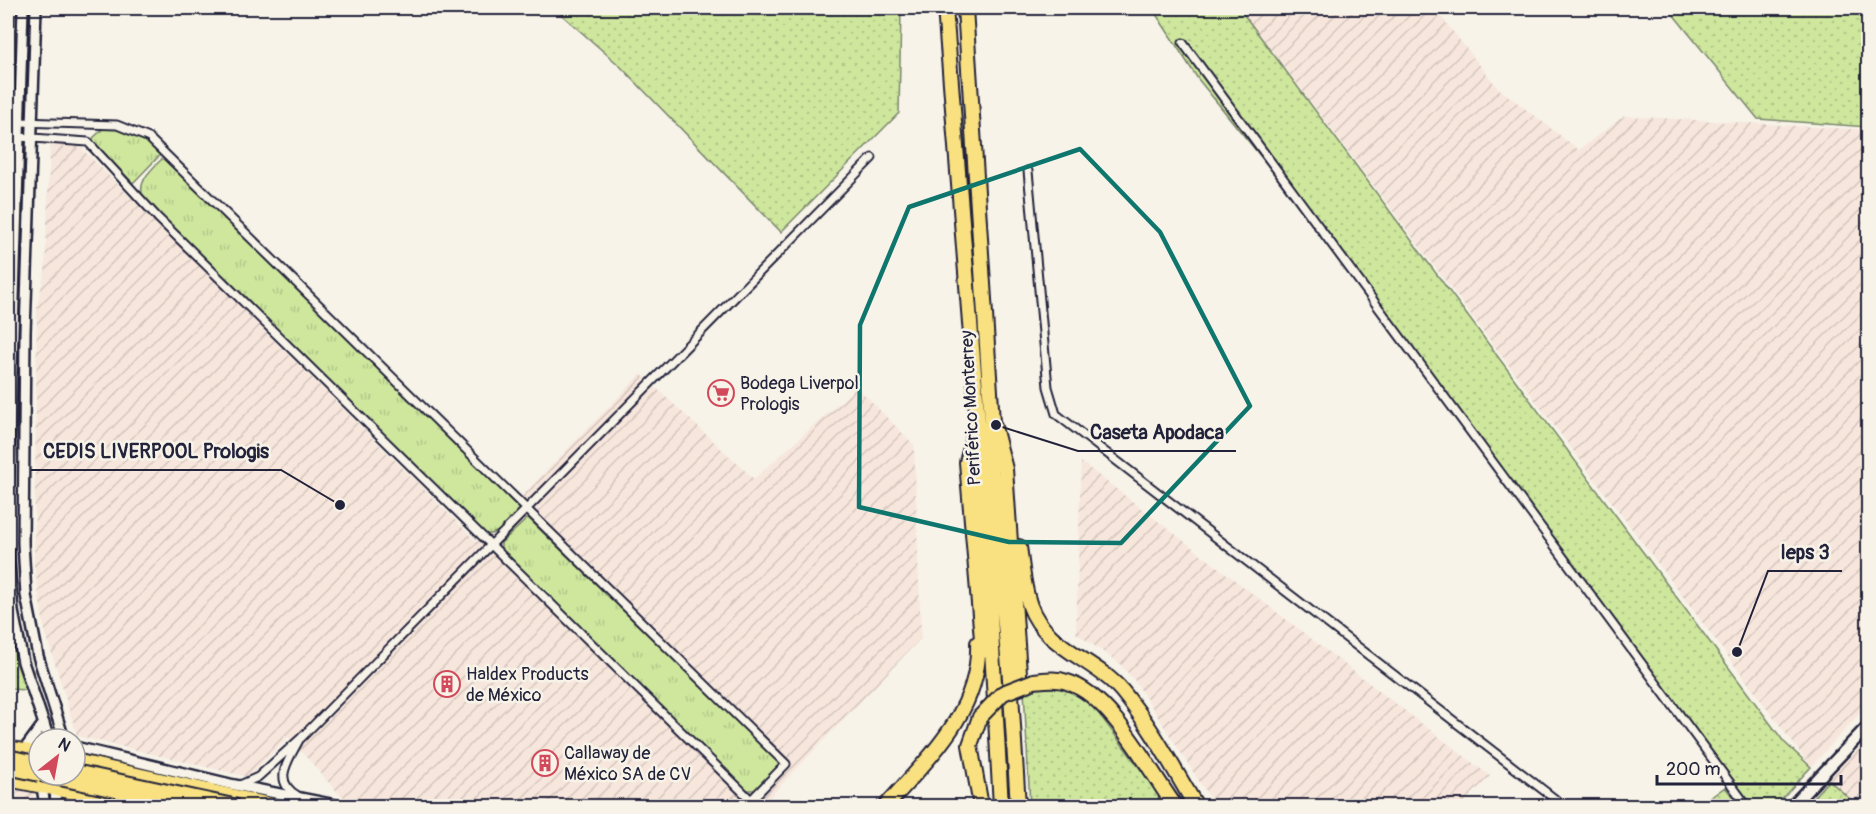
<svg xmlns="http://www.w3.org/2000/svg" width="1876" height="814" viewBox="0 0 1876 814" font-family="Pangolin,sans-serif">
	<style>
		.industrial { fill: url(#industrial-furrows) }
		.grass { fill: url(#grass-dots); stroke: #78846c; stroke-width: 1.5 }
		.park { fill: url(#park-tufts); stroke: #78846c; stroke-width: 1.5 }
		.lines { fill: none; stroke-linecap: round; stroke-linejoin: round }
		.minor-casing { stroke: #22223b; stroke-width: 11 }
		.tertiary-casing { stroke: #22223b; stroke-width: 14 }
		.secondary-casing { stroke: #22223b; stroke-width: 15 }
		.trunk-casing { stroke: #22223b; stroke-width: 16 }
		.motorway-casing { stroke: #22223b; stroke-width: 18 }
		.minor { stroke: #f7f3e8; stroke-width: 7 }
		.tertiary { stroke: #f7f3e8; stroke-width: 9 }
		.secondary { stroke: #f7f3e8; stroke-width: 10 }
		.trunk { stroke: #f9e181; stroke-width: 12 }
		.motorway { stroke: #f9e181; stroke-width: 14 }
		.trunk-bridge-casing { stroke: #22223b; stroke-width: 16; stroke-linecap: butt }
		.motorway-bridge-casing { stroke: #22223b; stroke-width: 18; stroke-linecap: butt }
		.trunk-bridge { stroke: #f9e181; stroke-width: 12 }
		.motorway-bridge { stroke: #f9e181; stroke-width: 14 }
		.marked { fill: none; stroke: #0f766e; stroke-width: 4.5; stroke-linejoin: round }
		.labels { text-anchor: middle; dominant-baseline: central; stroke-width: 5; stroke-linejoin: round; paint-order: stroke }
		.poi-label { font-size: 18px; fill: #22223b; stroke: #f7f3e8; text-anchor: start }
		.street-label { font-size: 18px; fill: #22223b; stroke: #f7f3e8 }
		.leader { fill: none; stroke: #22223b; stroke-width: 2 }
		.callout-dot { fill: #22223b; stroke: #f7f3e8; stroke-width: 2 }
		.callout-label { font-size: 20px; text-anchor: middle; font-weight: bold; fill: #22223b; stroke: #f7f3e8; stroke-width: 5; stroke-linejoin: round; paint-order: stroke }
	</style>
	<defs>
		<pattern id="industrial-furrows" width="10" height="10" patternUnits="userSpaceOnUse" patternTransform="scale(1.5)"><rect width="10" height="10" fill="#f7e6dc"/><path d="M-1 1l2-2M0 10L10 0M9 11l2-2" fill="none" stroke="#d3c5be"/></pattern>
		<pattern id="grass-dots" width="8" height="8" patternUnits="userSpaceOnUse" patternTransform="scale(1.5)"><rect width="8" height="8" fill="#cee79d"/><path d="M2 2h.1M6 6h.1" fill="none" stroke="#b1c688" stroke-width="1.8" stroke-linecap="round"/></pattern>
		<pattern id="park-tufts" width="24" height="20" patternUnits="userSpaceOnUse" patternTransform="scale(1.5)"><rect width="24" height="20" fill="#cee79d"/><path d="M3 7l-1-3M5 7V3M7 7l1-3M15 17l-1-3M17 17v-4M19 17l1-3" fill="none" stroke="#b1c688"/></pattern>
	</defs>
	<rect width="100%" height="100%" fill="#f7f3e8"/>
	<filter id="ink" filterUnits="userSpaceOnUse"><feTurbulence type="fractalNoise" baseFrequency=".0167" numOctaves="2"/><feDisplacementMap in="SourceGraphic" scale="12" xChannelSelector="R" yChannelSelector="G"/><feConvolveMatrix kernelMatrix="1 2 1 2 8 2 1 2 1" color-interpolation-filters="sRGB"/></filter>
	<g filter="url(#ink)">
		<!-- industrial -->
		<path class="industrial" d="M 1240,8 L 1434,8 L 1498,88 L 1579,150 L 1624,116 L 1868,130 L 1868,704 L 1811,767 Z
			M 50,145 L 78,145 L 477,542 L 641,374 L 754,479 L 857,387 L 914,445 L 921,638 L 761,806 L 386,806 L 341,796 L 288,737 L 248,777 L 77,736 L 44,627 L 34,565 L 37,306 L 45,271 Z
			M 1081,462 L 1490,776 L 1460,806 L 1215,806 L 1135,681 L 1119,663 L 1076,633 Z
			M 1868,740 L 1868,802 L 1849,798 L 1827,778 Z
			M 8,785 L 33,790 L 36,806 L 8,806 Z"/>
		<!-- grass -->
		<path class="grass" d="M 8,8 L 18,8 L 14,121 L 8,121 Z
			M 554,8 L 901,8 L 899,113 L 781,232 L 620,66 Z
			M 1152,8 L 1239,8 L 1784,742 L 1811,767 L 1775,806 L 1754,806 L 1726,775 L 1343,258 L 1198,79 Z
			M 1668,8 L 1868,8 L 1868,127 L 1758,119 Z
			M 8,611 L 28,690 L 8,689 Z
			M 1055,685 L 1075,692 L 1094,707 L 1168,806 L 1030,806 L 1024,690 Z
			M 1829,780 L 1851,800 L 1868,804 L 1868,806 L 1805,806 Z
			M 1725,787 L 1740,806 L 1699,806 Z"/>
		<!-- park -->
		<path class="park" d="M 104,128 C 127,129 145,137 162,153 L 133,183 L 94,143 L 93,138 Z
			M 164,157 L 521,509 C 512,517 499,537 485,534 L 143,198 C 137,180 152,169 164,157 Z
			M 528,518 L 778,761 L 779,769 L 756,790 L 744,790 L 505,556 L 501,550 L 501,543 Z"/>
		<g class="lines">
			<defs>
				<path id="minor" d="M 1183,43 L 1747,806
					M 19,137 L 88,142 L 158,218 L 751,800 L 786,764 L 149,138 L 117,125 L 20,122
					M 1028,171 L 1048,387 L 1056,414 L 1564,806
					M 240,785 L 258,777 L 301,738 L 872,158
					M 298,796 C 271,781 289,760 299,740"/>
				<path id="tertiary" d="M 36,8 L 25,332 L 23,543 L 26,595 L 38,656 L 64,739
					M 8,492 L 23,8
					M 8,551 L 13,611 L 23,662 L 49,739
					M 75,747 L 230,784 L 341,806
					M 24,750 L 44,723
					M 55,785 L 56,806
					M 42,787 L 45,806
					M 74,788 L 79,806"/>
				<path id="secondary" d="M 1792,806 L 1868,726"/>
				<path id="trunk" d="M 8,747 L 39,753
					M 75,760 L 279,806
					M 8,780 L 139,806"/>
				<path id="motorway" d="M 945,8 L 982,474 L 1001,806
					M 965,8 L 992,422 L 991,471 L 1010,678 L 1018,806
					M 994,427 L 1005,469 L 1020,688
					M 976,429 L 967,462 L 983,651
					M 1019,547 C 1022,566 1023,587 1030,606 C 1045,648 1095,659 1122,691 C 1151,726 1173,768 1196,806
					M 1034,681 C 1045,680 1056,678 1067,682 C 1111,695 1149,770 1175,806
					M 980,717 L 970,745 L 981,806
					M 886,806 C 928,758 981,711 978,643"/>
			</defs>
			<!-- minor casing -->
			<use href="#minor" class="minor-casing"/>
			<!-- tertiary casing -->
			<use href="#tertiary" class="tertiary-casing"/>
			<!-- secondary casing -->
			<use href="#secondary" class="secondary-casing"/>
			<!-- trunk casing -->
			<use href="#trunk" class="trunk-casing"/>
			<!-- motorway casing -->
			<use href="#motorway" class="motorway-casing"/>
			<!-- minor -->
			<use href="#minor" class="minor"/>
			<!-- tertiary -->
			<use href="#tertiary" class="tertiary"/>
			<!-- secondary -->
			<use href="#secondary" class="secondary"/>
			<!-- trunk -->
			<use href="#trunk" class="trunk"/>
			<!-- motorway -->
			<use href="#motorway" class="motorway"/>
			<defs>
				<path id="trunk-bridge" d="M 8,756 L 39,763
					M 8,768 L 39,775
					M 75,771 L 238,806
					M 41,775 L 185,806"/>
				<path id="motorway-bridge" d="M 980,717 L 1003,693 L 1034,681"/>
			</defs>
			<!-- trunk-bridge casing -->
			<use href="#trunk-bridge" class="trunk-bridge-casing"/>
			<!-- motorway-bridge casing -->
			<use href="#motorway-bridge" class="motorway-bridge-casing"/>
			<!-- trunk-bridge -->
			<use href="#trunk-bridge" class="trunk-bridge"/>
			<!-- motorway-bridge -->
			<use href="#motorway-bridge" class="motorway-bridge"/>
		</g>
	</g>
	<!-- marked area -->
	<path class="marked" d="M 1080,149 L 1160,232 L 1250,406 L 1121,543 L 1009,542 L 859,507 L 860,325 L 909,207 Z"/>
	<!-- icons -->
	<defs>
		<symbol id="supermarket-ring" viewBox="-11 -11 22 22"><circle r="9.5" fill="#f7f3e8" stroke="#d1495b" stroke-width="1.5"/><path d="M-6-5.5h2.5l.6 2H6L4.5 2H-2.5L-4.4-4H-6ZM-1.5 3.2a1.3 1.3 0 1 0 .1 0ZM3 3.2a1.3 1.3 0 1 0 .1 0Z" fill="#d1495b"/></symbol>
		<symbol id="building-ring" viewBox="-11 -11 22 22"><circle r="9.5" fill="#f7f3e8" stroke="#d1495b" stroke-width="1.5"/><path d="M-4-6H4V6H1V3H-1V6H-4ZM-2.5-4.3h1.7v1.8h-1.7ZM.8-4.3h1.7v1.8H.8ZM-2.5-1h1.7V.8h-1.7ZM.8-1h1.7V.8H.8Z" fill="#d1495b"/></symbol>
	</defs>
	<g fill-rule="evenodd">
		<use href="#supermarket-ring" x="706" y="378" width="30" height="30"/>
		<use href="#building-ring" x="432" y="669" width="30" height="30"/>
		<use href="#building-ring" x="530" y="748" width="30" height="30"/>
	</g>
	<g class="labels">
		<!-- poi labels -->
		<g class="poi-label">
			<text x="740" y="383">Bodega Liverpol<tspan x="740" dy="21">Prologis</tspan></text>
			<text x="466" y="674">Haldex Products<tspan x="466" dy="21">de México</tspan></text>
			<text x="564" y="753">Callaway de<tspan x="564" dy="21">México SA de CV</tspan></text>
		</g>
		<!-- street labels -->
		<g class="street-label">
			<text transform="translate(971 408) rotate(-93)">Periférico Monterrey</text>
		</g>
	</g>
	<!-- callouts -->
	<path class="leader" d="M996 425L1078 451H1236M340 505L281 470H31M1737 652L1768 571H1842"/>
	<g class="callout-dot">
		<circle cx="996" cy="425" r="6"/>
		<circle cx="340" cy="505" r="6"/>
		<circle cx="1737" cy="652" r="6"/>
	</g>
	<g class="callout-label">
		<text x="1157" y="439">Caseta Apodaca</text>
		<text x="156" y="458">CEDIS LIVERPOOL Prologis</text>
		<text x="1805" y="559">Ieps 3</text>
	</g>
	<!-- margin -->
	<rect width="1876" height="814" fill="none" stroke="#f7f3e8" stroke-width="30"/>
	<rect x="15" y="15" width="1846" height="784" fill="none" stroke="#22223b" stroke-width="2" filter="url(#ink)"/>
	<!-- north arrow -->
	<g transform="translate(57 757) rotate(31)"><circle r="28" fill="#f7f3e8" stroke="#a29fa3" stroke-width="1.5"/>
	<path d="M0-4.5L10 22L0 15L-10 22Z" fill="#d1495b"/>
	<text y="-9" font-size="16" font-weight="bold" text-anchor="middle" fill="#22223b">N</text>
	</g>
	<!-- scale -->
	<path d="M1657 775v9h184v-9" fill="none" stroke="#22223b" stroke-width="3"/>
	<text x="1666" y="775" font-size="18" fill="#22223b" stroke="#f7f3e8" stroke-width="4.5" paint-order="stroke">200 m</text>
</svg>
